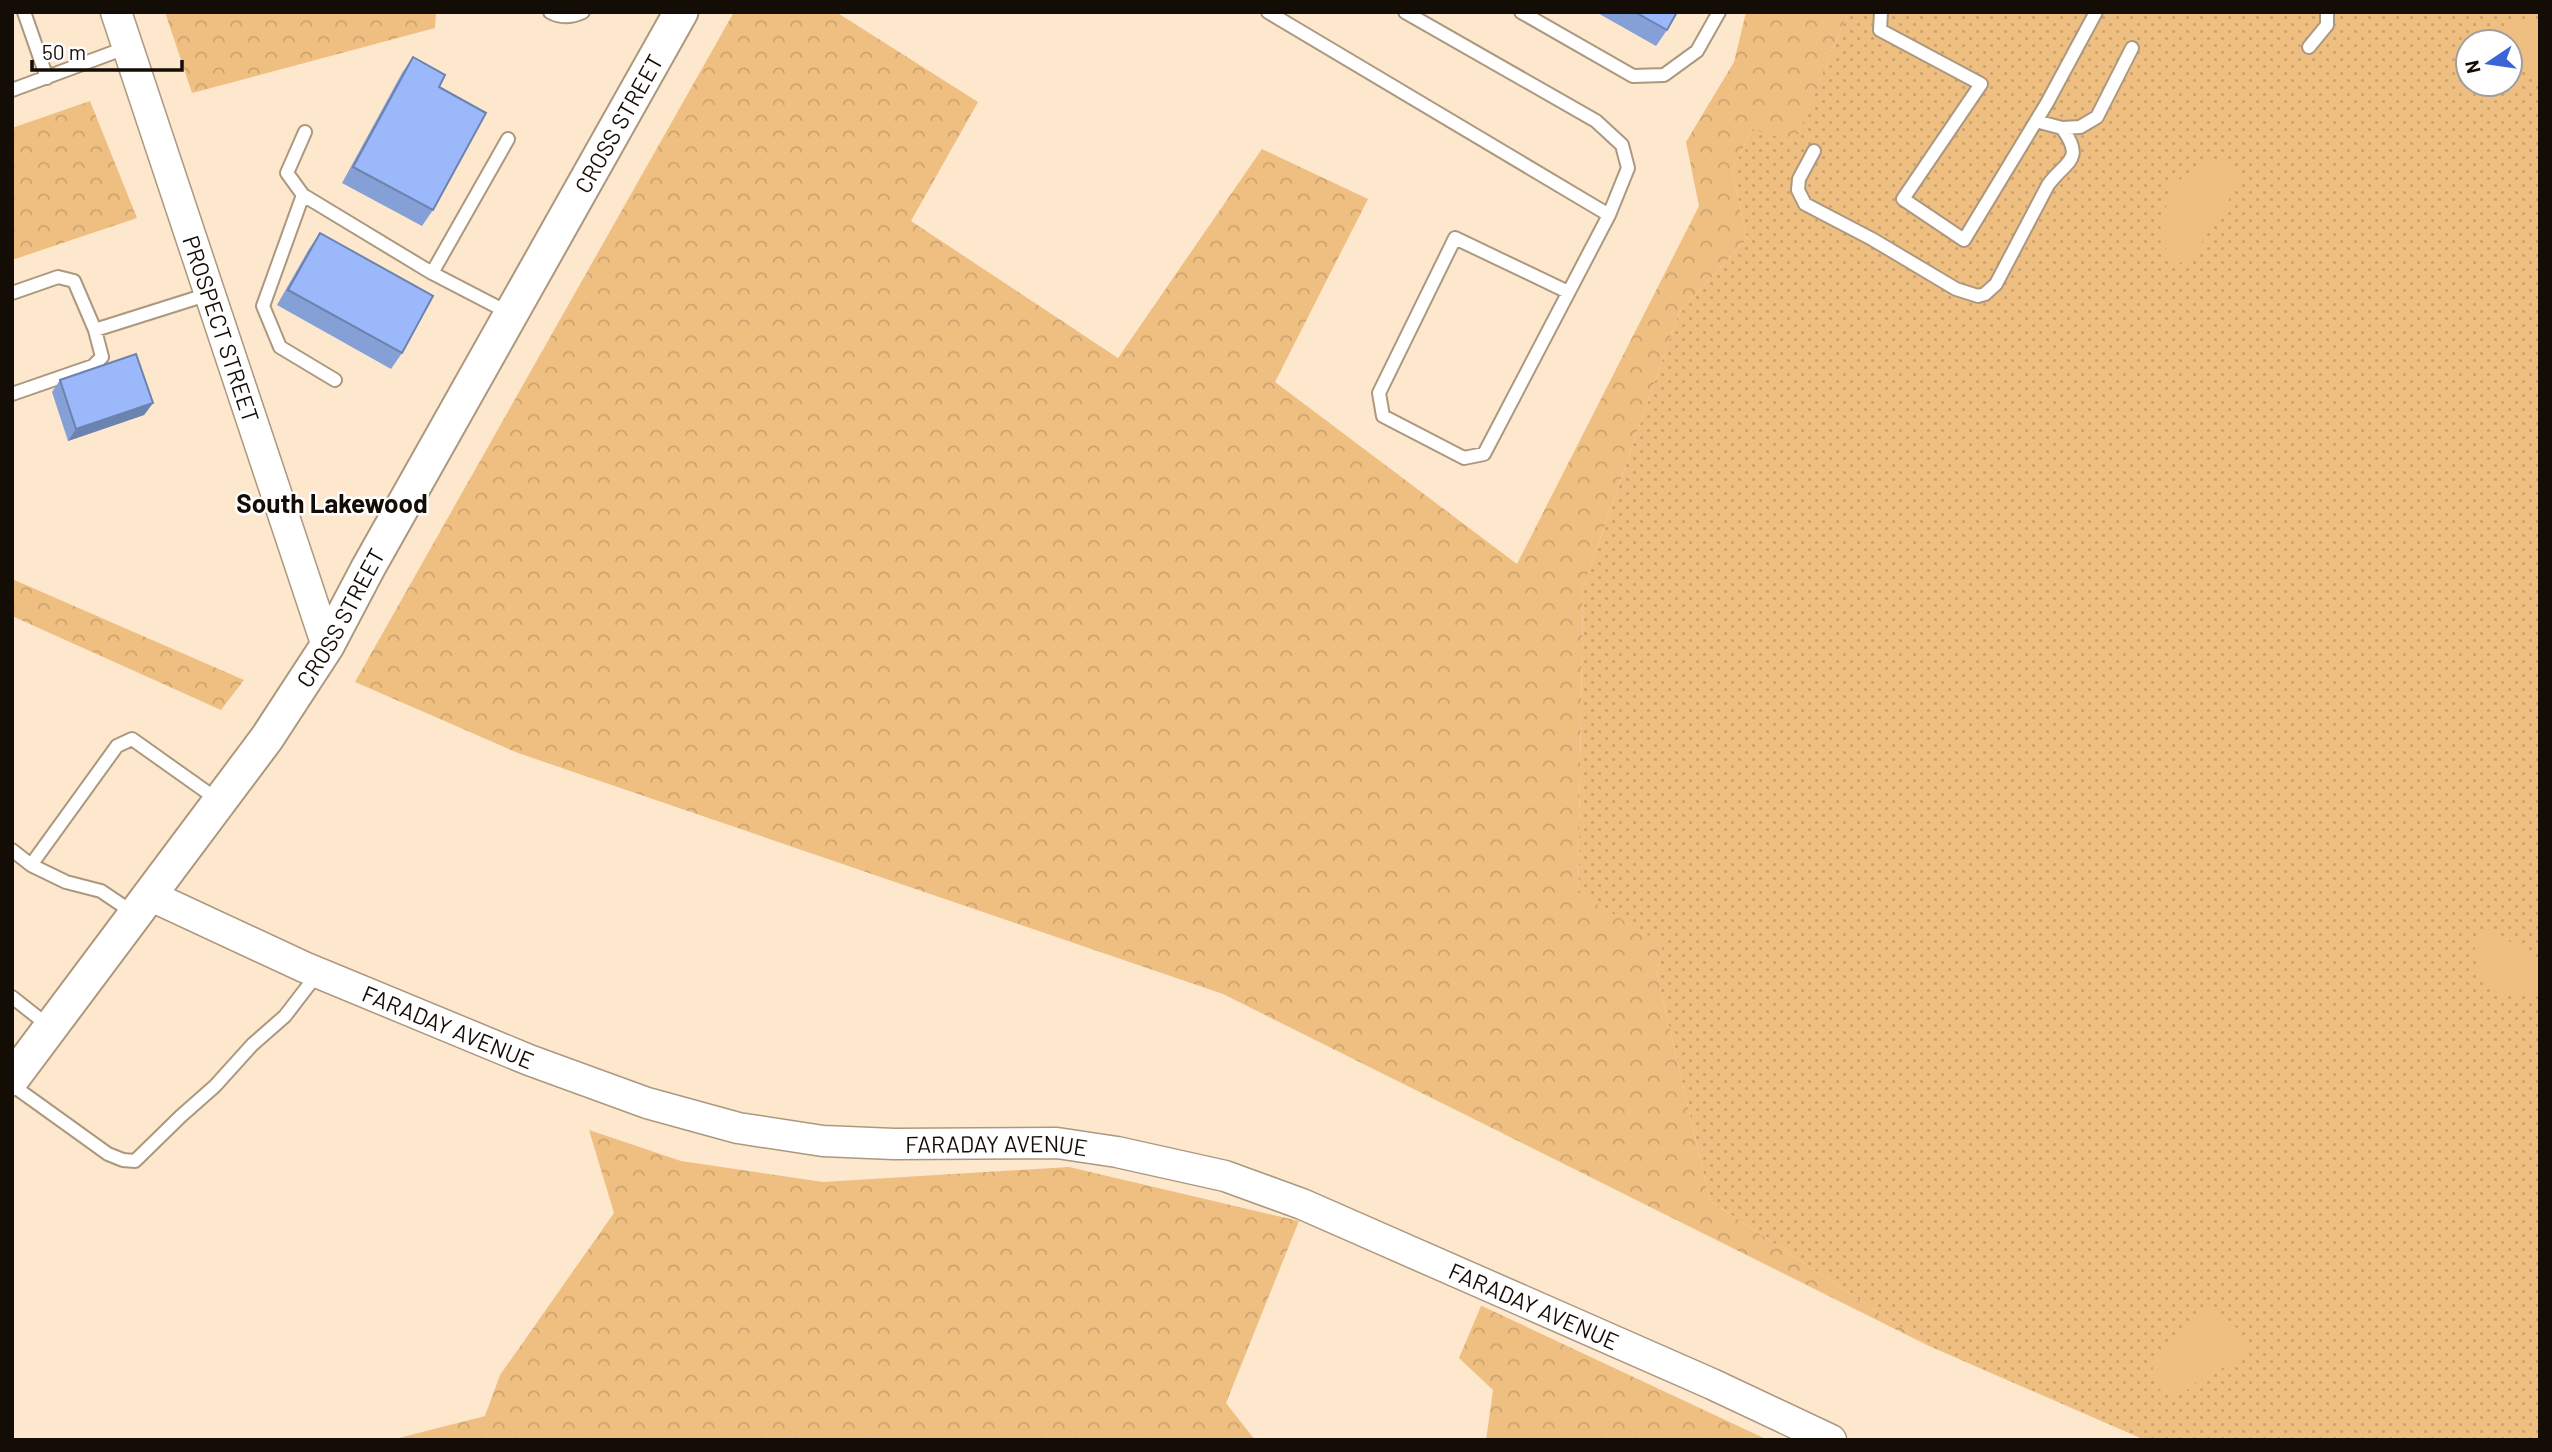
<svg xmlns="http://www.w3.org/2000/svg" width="2552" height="1452" viewBox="0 0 2552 1452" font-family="Barlow,sans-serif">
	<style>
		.grass { fill: url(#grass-dots); fill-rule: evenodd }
		.forest { fill: url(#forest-crowns) }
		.park { fill: #efbf81 }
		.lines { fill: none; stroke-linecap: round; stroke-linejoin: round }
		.service-casing { stroke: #ac987f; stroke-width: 16 }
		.tertiary-casing { stroke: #ac987f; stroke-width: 33 }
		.secondary-casing { stroke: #ac987f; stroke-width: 37 }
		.service { stroke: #fff; stroke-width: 12 }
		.tertiary { stroke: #fff; stroke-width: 30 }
		.secondary { stroke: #fff; stroke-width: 33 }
		.wall { fill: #859fd7 }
		.shaded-wall { fill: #6c82af }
		.building { fill: #9bb9fa; stroke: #6c82af; stroke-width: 2 }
		.labels { text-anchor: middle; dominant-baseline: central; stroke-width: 5; stroke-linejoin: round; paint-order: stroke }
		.street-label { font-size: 23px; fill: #140d05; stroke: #fff }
		.quarter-label { font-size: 26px; font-weight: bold; fill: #140d05; stroke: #fff }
	</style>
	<defs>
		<pattern id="grass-dots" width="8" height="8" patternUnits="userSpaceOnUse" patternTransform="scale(1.75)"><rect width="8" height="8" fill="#efbf81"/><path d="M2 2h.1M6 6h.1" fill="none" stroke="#cca36e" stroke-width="1.8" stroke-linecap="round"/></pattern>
		<pattern id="forest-crowns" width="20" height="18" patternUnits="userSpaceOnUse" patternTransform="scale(1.75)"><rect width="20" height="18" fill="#efbf81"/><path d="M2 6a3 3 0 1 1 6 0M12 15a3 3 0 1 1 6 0" fill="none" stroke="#cca36e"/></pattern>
	</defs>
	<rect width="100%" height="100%" fill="#fde7cd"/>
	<!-- grass -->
	<path class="grass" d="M 1848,12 L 2540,12 L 2540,1440 L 2145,1440 L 1929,1346 L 1710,1201 L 1657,974 L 1662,944 L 1578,893 L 1583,588 L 1679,312 L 1747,239 L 1732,171 L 1752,129 L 1795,141 ZM 2468,42 L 2510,42 L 2510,84 L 2468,84 Z"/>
	<!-- forest -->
	<path class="forest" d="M 165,12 L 436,12 L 435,28 L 192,93 Z
		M 734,12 L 836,12 L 978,102 L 911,221 L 1118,358 L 1262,149 L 1368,199 L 1275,382 L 1517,564 L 1699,206 L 1686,142 L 1734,62 L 1746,12 L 1848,12 L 1795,142 L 1752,129 L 1732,171 L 1747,239 L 1679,312 L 1583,588 L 1578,893 L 1663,944 L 1657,974 L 1710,1201 L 1929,1346 L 1223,994 L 518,753 L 355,682 Z
		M 90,101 L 137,218 L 12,260 L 12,128 Z
		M 12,579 L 244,680 L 221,710 L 12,616 Z
		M 589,1130 L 681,1161 L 823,1182 L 1069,1167 L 1299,1221 L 1226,1403 L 1255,1440 L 391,1440 L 485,1416 L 500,1375 L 614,1213 Z
		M 1481,1306 L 1482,1306 L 1768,1440 L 1486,1440 L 1493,1390 L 1459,1358 Z"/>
	<!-- park -->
	<path class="park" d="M 2518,19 L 2532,22 L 2540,29 L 2540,85 L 2524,71 L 2510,66 L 2510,42 L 2484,42 L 2499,28 Z
		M 2217,161 C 2230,162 2239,166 2242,179 L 2193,256 L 2189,261 L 2178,263 L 2165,248 L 2158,237 L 2172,185 L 2201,165 Z
		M 2488,931 C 2507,936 2519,952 2540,958 L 2540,997 C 2504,989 2487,1007 2476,962 C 2474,952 2474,945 2479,936 Z
		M 2206,1308 C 2223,1313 2250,1334 2247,1353 L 2239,1361 L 2202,1377 L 2186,1391 L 2173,1395 L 2164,1393 C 2157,1388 2155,1383 2153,1374 C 2151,1356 2168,1353 2178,1341 C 2188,1328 2189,1313 2206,1308 Z"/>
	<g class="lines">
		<defs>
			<path id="service" d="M 24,12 L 47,78
				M 550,12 C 560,18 572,17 583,12
				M 1268,12 L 1609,215 L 1628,168 L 1622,145 L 1596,121 L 1405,12
				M 1521,12 L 1633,76 L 1664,75 L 1697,51 L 1719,12
				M 1881,12 L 1880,30 L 1981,84 L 1903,199 L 1964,240 L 2047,103 L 2096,12
				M 2309,47 L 2327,25 L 2327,12
				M 12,90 L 128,47
				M 2036,121 L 2062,128 L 2080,127 L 2097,117 L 2132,48
				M 1814,151 L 1799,179 L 1798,190 L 1805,204 L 1872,239 L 1956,289 L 1978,296 L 1985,294 L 1996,284 L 2048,185 C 2065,161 2086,161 2062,128
				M 303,195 L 287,173 L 305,132
				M 432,273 L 508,139
				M 1568,292 L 1455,238 L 1379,393 L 1383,416 L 1464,458 L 1484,454 L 1609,215
				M 12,293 L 58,277 L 74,281 L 95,330 L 102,357 L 93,366 L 12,394
				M 95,330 L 209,294
				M 335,380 L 280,347 L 263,306 L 303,195 L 432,273 L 511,314
				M 12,850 L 31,865
				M 135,914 L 101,891 L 66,882 L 31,865 L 117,746 L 132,739 L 218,800
				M 12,997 L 50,1027
				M 12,1085 L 108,1154 L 123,1160 L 135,1161 L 181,1116 L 215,1086 L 252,1045 L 285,1016 L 318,973"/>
			<g id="tertiary">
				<path id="s1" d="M 116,12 L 327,646"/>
				<path id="s2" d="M 149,895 L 304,967 L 529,1060 L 647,1103 L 738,1128 L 823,1141 L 894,1144 L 1057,1143 L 1117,1152 L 1225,1176 L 1302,1204 L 1712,1384 L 1831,1440"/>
			</g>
			<g id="secondary">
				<path id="s3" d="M 12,1079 L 267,738 L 327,646 L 368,568 L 681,12"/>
			</g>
		</defs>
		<!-- service casing -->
		<use href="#service" class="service-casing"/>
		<!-- tertiary casing -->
		<use href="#tertiary" class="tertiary-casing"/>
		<!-- secondary casing -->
		<use href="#secondary" class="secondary-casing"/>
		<!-- service -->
		<use href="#service" class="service"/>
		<!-- tertiary -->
		<use href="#tertiary" class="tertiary"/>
		<!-- secondary -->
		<use href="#secondary" class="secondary"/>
	</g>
	<!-- wall -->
	<path class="wall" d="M 1596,12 L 1677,12 L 1667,30 L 1656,46 Z
		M 413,57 L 439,87 L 433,210 L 422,226 L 342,183 L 402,73 Z
		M 320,233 L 402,353 L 391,369 L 277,305 L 309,249 Z
		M 60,380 L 153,403 L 144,415 L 68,441 L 52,392 Z"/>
	<!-- shaded-wall -->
	<path class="shaded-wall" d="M 153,403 L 144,415 L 68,441 L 76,429 Z"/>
	<!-- building -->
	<path class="building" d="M 1635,12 L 1677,12 L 1667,30 Z
		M 413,57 L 445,75 L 439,87 L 486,113 L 433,210 L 353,167 Z
		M 320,233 L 433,296 L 402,353 L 288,290 Z
		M 136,354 L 153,403 L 76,429 L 60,380 Z"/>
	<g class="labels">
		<!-- street labels -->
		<g class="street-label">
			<text stroke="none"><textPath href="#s3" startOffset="1134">CROSS STREET</textPath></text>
			<text stroke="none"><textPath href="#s1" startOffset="334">PROSPECT STREET</textPath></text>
			<text stroke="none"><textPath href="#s3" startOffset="567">CROSS STREET</textPath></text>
			<text stroke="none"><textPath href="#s2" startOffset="327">FARADAY AVENUE</textPath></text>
			<text stroke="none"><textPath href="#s2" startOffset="894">FARADAY AVENUE</textPath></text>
			<text stroke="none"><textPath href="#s2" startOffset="1461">FARADAY AVENUE</textPath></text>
		</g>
		<!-- quarter labels -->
		<g class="quarter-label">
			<text x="332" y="502">South Lakewood</text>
		</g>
	</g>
	<!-- border -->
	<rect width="2552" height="1452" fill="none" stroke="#140d05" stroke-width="28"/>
	<!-- north arrow -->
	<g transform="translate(2489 63) rotate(257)"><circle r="33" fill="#ffffff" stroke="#a19e9b" stroke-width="2"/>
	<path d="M0-5L12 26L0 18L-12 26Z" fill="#3b65d6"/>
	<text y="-10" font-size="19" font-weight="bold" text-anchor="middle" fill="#140d05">N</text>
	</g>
	<!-- scale -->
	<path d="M32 60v10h150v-10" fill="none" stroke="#140d05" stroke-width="3.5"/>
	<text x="42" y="60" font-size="21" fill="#140d05" stroke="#ffffff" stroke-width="5" paint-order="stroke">50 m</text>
</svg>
